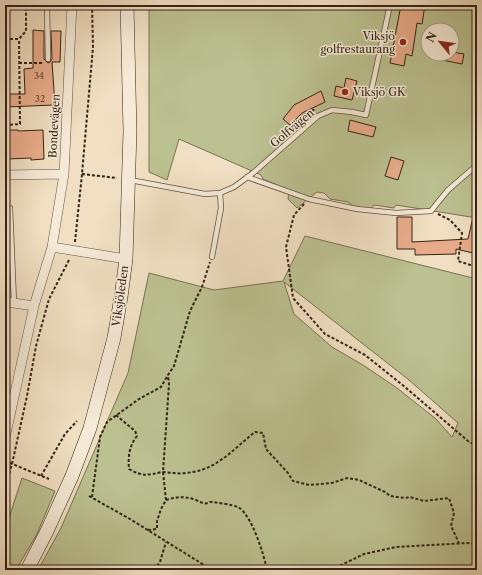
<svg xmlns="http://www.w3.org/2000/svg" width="482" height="575" viewBox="0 0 482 575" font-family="'Libre Caslon Text',serif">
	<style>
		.green { fill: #bcc191; stroke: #787253; fill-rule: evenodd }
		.building { fill: #e8ac8a; stroke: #342315 }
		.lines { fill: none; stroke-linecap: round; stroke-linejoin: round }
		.lane-casing { stroke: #635240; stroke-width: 6 }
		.street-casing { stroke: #635240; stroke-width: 10 }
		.secondary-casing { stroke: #342315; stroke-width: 14 }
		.path { stroke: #342315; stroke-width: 2; stroke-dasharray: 3 2; stroke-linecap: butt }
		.lane { stroke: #f5ead7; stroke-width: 4.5 }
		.street { stroke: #f5ead7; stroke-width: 9 }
		.secondary { stroke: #f5ead7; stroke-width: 13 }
		.poi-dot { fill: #8f2418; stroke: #f5ead7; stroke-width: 1.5 }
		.labels { text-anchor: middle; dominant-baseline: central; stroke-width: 3; stroke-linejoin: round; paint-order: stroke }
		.number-label { font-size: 9px; fill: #614532 }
		.poi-label { font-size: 11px; fill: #342315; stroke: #f5ead7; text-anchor: end }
		.street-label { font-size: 11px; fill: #342315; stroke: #f5ead7 }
	</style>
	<rect width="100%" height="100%" fill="#f0dfc2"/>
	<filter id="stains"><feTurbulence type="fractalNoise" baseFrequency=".005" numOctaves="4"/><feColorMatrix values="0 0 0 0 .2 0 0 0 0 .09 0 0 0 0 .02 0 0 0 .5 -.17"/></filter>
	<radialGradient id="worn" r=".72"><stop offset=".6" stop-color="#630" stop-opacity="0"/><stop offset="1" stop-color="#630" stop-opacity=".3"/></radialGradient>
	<!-- green -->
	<path class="green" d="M 149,5 L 477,5 L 477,218 L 396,205 L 394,208 L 374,205 L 368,212 L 358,210 L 348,202 L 330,199 L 324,193 L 317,192 L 297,208 L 288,199 L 289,190 L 263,179 L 261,175 L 179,139 L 167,180 L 149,172 ZM 428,30 L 452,30 L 452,54 L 428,54 Z
		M 305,236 L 477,279 L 477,570 L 38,570 L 61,528 L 128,373 L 149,273 L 214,290 L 283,281 ZM 284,282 L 409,380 L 458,423 L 452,437 L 436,419 L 397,388 L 363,365 L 332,347 L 294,314 Z
		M 22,478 L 55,491 L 37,534 L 16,570 L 5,570 L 5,530 Z"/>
	<!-- building -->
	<path class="building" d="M 401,5 L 425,5 L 422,24 L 417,23 L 412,56 L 406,54 L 404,66 L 390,63 Z
		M 33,30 L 44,31 L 44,59 L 48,63 L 50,62 L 52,59 L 51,31 L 61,31 L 60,62 L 52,62 L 55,105 L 5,107 L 5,94 L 25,94 L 24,69 L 33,68 Z
		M 452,52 L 464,54 L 462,64 L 432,58 L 433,54 L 452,54 Z
		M 346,78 L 357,81 L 352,100 L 334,96 L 336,86 L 344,88 Z
		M 321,91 L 325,102 L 302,113 L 290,125 L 283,119 L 294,105 Z
		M 350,120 L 376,127 L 373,137 L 348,131 Z
		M 5,130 L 18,130 L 18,131 L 43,130 L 44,159 L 31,160 L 31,158 L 7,159 Z
		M 391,157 L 404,161 L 398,180 L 385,176 Z
		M 474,213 L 477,213 L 477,254 L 456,249 L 456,254 L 415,255 L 415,249 L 397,249 L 397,217 L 412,217 L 412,242 L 468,239 Z"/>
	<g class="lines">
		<defs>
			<path id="lane" d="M 47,5 L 48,59
				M 247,177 L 309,199 L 357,209 L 396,213 L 431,211 L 448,190 L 477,165
				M 130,180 L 205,194 L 220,193 L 234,187 L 253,173 L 318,116 L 332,110 L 352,112 L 366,115 L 390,5
				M 10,208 L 14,303
				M 212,257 L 221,208 L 220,193"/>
			<path id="street" d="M 5,175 L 64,174
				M 52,247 L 126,259
				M 7,302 L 34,306
				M 5,438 L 34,306 L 52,247 L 64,174 L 72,5"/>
			<path id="secondary" d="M 27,570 L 47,531 L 72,476 L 90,428 L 114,338 L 121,297 L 126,259 L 130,131 L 127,5"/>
		</defs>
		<!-- lane casing -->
		<use href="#lane" class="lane-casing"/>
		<!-- street casing -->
		<use href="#street" class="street-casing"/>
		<!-- secondary casing -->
		<use href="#secondary" class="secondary-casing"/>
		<!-- path -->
		<path class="path" d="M 5,39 L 19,39 L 26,31 L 26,5
			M 19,63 L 42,63
			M 5,125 L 20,124 L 19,39
			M 282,137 L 302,116 L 315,109
			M 82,174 L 117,178
			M 304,204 L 294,215 L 286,247 L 293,298 L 325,334 L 365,355 L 405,387 L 468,441 L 477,446
			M 438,214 L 450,220 L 462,233 L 458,261 L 477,267
			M 75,242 L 82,174 L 93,47 L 92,5
			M 116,415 L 135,431 L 137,436 C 129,446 128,457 129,469 C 143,477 148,475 162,472 C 166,472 170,473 174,473 C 180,474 187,473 193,472 C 218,468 236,447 255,432 L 263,433 L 266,449 L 288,473 L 293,481 L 309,485 L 332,483 L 347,478 L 359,480 L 385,492 L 390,496 L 405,498 L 410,497 L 424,501 L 449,498 L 454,513 L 451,526 L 459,543
			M 5,461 L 49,479
			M 41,476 L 65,434 L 77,421
			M 5,488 L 12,464 L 27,396 L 36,346 L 49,299 L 69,260
			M 89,496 L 130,519 L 212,570
			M 92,497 L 100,437 L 107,422 L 139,399 L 161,387 L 168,375 L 174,366 L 190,311 L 202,287 L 210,262
			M 166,500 C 176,497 183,496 193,499 C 197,500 201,503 204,503 C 206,504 208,503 210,502 C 216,502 233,505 238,507 C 252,515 264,555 267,570
			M 148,530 L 157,529 L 157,521 L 161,509 L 166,500 L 163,472 L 169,384 L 168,375
			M 154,570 L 160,562 L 166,542
			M 331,570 L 364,554 L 396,547 L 467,543 L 477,544"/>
		<!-- lane -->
		<use href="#lane" class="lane"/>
		<!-- street -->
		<use href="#street" class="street"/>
		<!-- secondary -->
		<use href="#secondary" class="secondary"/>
	</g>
	<!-- markers -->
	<g class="poi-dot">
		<circle cx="403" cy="42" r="4"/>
		<circle cx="345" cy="92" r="4"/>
	</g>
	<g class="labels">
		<!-- number labels -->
		<g class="number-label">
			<text x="39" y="75">34</text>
			<text x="40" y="98">32</text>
		</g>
		<!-- poi labels -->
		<g class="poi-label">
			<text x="395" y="36">Viksjö<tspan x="395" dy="13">golfrestaurang</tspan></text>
			<text x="353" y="92" text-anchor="start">Viksjö GK</text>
		</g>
		<!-- street labels -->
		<g class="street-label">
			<text transform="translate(54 126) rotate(-87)">Bondevägen</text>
			<text transform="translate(292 128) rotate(-40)">Golfvägen</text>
			<text transform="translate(120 296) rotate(-82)">Viksjöleden</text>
		</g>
	</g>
	<!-- margin -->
	<rect width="482" height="575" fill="none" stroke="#f0dfc2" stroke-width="20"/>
	<rect x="6" y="6" width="470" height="563" fill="none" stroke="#342315" stroke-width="2"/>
	<rect x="10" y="10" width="462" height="555" fill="none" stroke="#342315"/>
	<!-- north arrow -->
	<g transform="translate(440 42) rotate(299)"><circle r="19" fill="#f5ead7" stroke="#a89a89"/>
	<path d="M0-3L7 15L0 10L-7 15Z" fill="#8f2418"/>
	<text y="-6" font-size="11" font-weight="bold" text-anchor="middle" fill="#342315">N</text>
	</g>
	<rect width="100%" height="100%" filter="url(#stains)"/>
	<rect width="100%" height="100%" fill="url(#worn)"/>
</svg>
